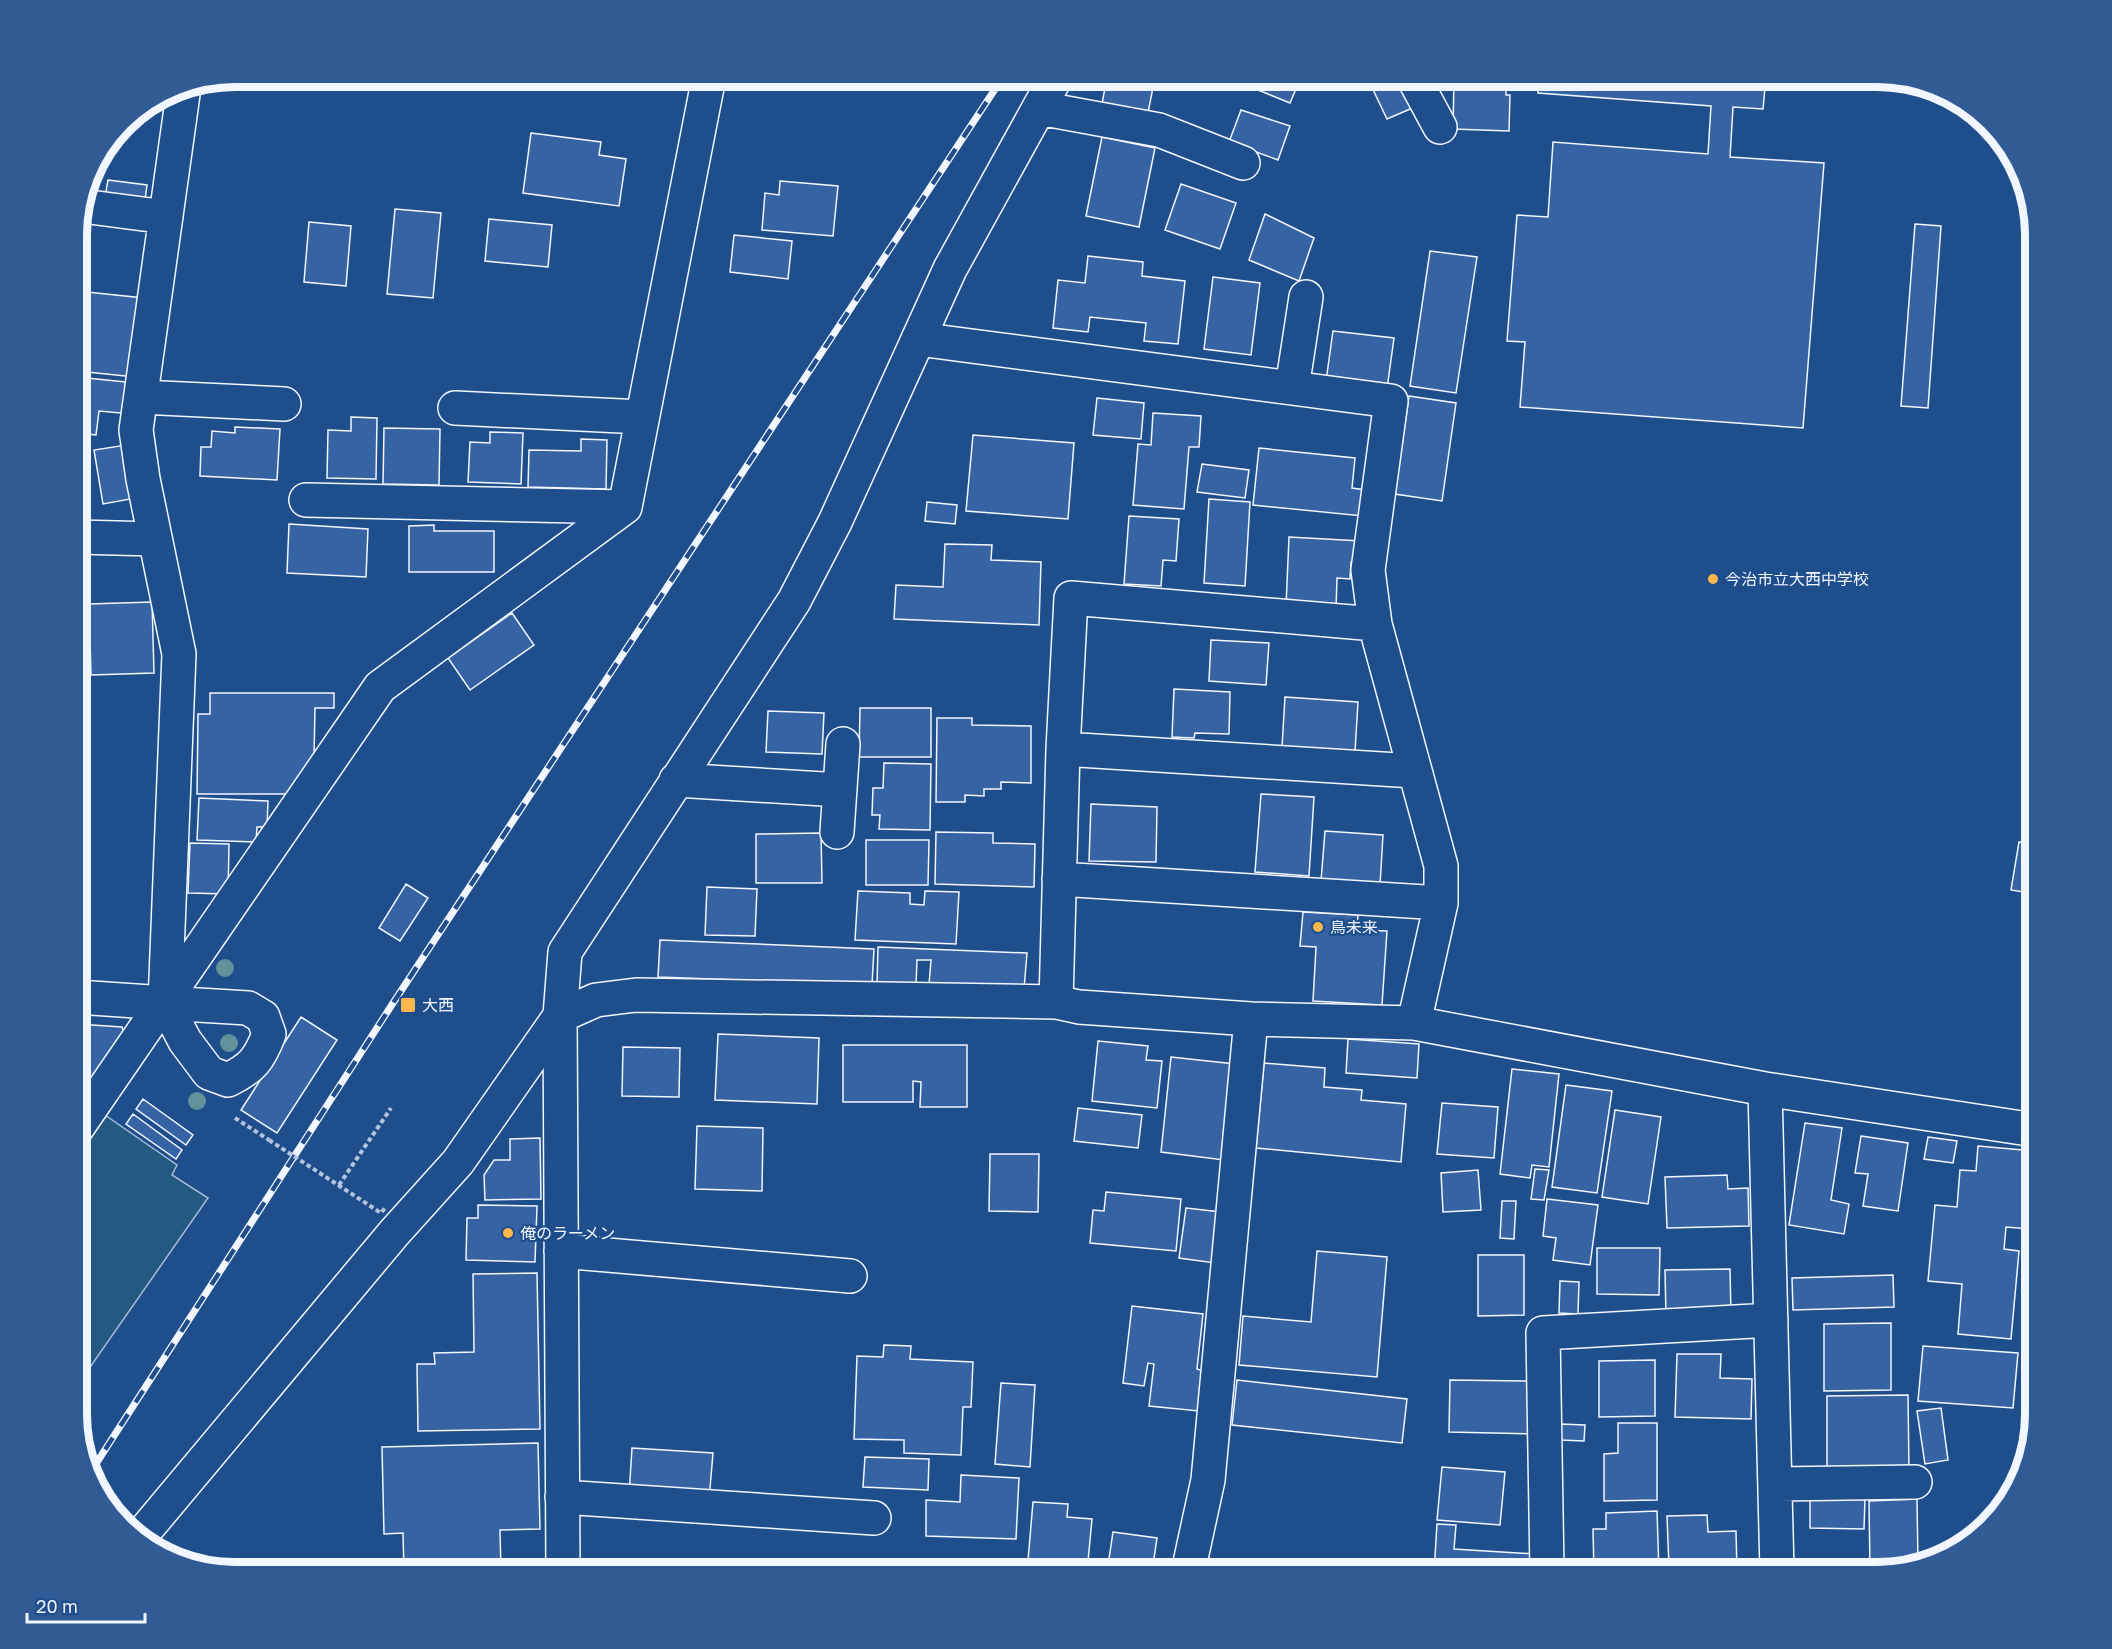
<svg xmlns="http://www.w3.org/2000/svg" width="2112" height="1649" viewBox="0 0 2112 1649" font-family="'Golos Text','Noto Sans JP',sans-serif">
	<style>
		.green { fill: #245a82; stroke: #a8bbd7; stroke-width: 1.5 }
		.building { fill: #3563a3; stroke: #f2f6ff; stroke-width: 1.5 }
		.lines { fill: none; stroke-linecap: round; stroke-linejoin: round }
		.minor-casing { stroke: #f2f6ff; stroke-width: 36 }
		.major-casing { stroke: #f2f6ff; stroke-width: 36 }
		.path { stroke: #b3c4dc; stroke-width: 4; stroke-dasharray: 4.5 3; stroke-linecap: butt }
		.minor { stroke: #1f4e8c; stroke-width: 33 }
		.major { stroke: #1f4e8c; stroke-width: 33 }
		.rail-casing { stroke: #f2f6ff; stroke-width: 7 }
		.rail { stroke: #1f4e8c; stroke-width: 4.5; stroke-dasharray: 14; stroke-linecap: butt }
		.path-bridge { stroke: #b3c4dc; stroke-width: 4; stroke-dasharray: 4.5 3; stroke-linecap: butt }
		.tree { fill: #61919a }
		.poi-dot { fill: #ffb74d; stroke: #1f4e8c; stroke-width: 2 }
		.labels { text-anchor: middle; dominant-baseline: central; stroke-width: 4.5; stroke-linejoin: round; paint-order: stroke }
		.poi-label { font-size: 16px; fill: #f2f6ff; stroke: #1f4e8c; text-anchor: start }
		.rim { fill: none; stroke: #f2f6ff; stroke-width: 8 }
	</style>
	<rect width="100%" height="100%" fill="#1f4e8c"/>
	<!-- green -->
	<path class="green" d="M 105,1115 L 177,1165 L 172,1175 L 208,1198 L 86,1373 L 77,1367 L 77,1156 Z"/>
	<!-- building -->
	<path class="building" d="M 1107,77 L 1155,77 L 1147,118 L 1101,109 Z
		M 1243,77 L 1301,77 L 1290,103 L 1241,83 Z
		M 1303,77 L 1340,77 L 1335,90 Z
		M 1367,77 L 1403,77 L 1417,106 L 1387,119 Z
		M 1454,77 L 1506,77 L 1506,95 L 1510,95 L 1509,131 L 1453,129 Z
		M 1539,77 L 1766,77 L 1763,109 L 1733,107 L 1730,157 L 1824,163 L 1803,428 L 1520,407 L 1525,342 L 1507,341 L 1517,215 L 1548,217 L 1553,142 L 1708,154 L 1711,106 L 1538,93 Z
		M 1241,110 L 1290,126 L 1278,160 L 1229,142 Z
		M 531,133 L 601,142 L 599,155 L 626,159 L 619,206 L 523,193 Z
		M 1102,137 L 1155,148 L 1139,227 L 1086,216 Z
		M 108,180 L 147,185 L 144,207 L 104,202 Z
		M 780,181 L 838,186 L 833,236 L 762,230 L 765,193 L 779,195 Z
		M 1181,184 L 1236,203 L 1220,249 L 1165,230 Z
		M 395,209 L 441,213 L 433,298 L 387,294 Z
		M 1265,214 L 1314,238 L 1299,281 L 1249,260 Z
		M 489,219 L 552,225 L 548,267 L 485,261 Z
		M 309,222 L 351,226 L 346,286 L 304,282 Z
		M 1915,224 L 1941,226 L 1928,408 L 1901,406 Z
		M 734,235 L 792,241 L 788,279 L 730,272 Z
		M 1430,251 L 1477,257 L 1456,393 L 1410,386 Z
		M 1088,256 L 1143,262 L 1142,276 L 1185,281 L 1178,344 L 1144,341 L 1146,323 L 1090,317 L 1088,332 L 1053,328 L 1058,280 L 1085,283 Z
		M 1213,277 L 1260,283 L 1251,355 L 1204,349 Z
		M 77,291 L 144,298 L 135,377 L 77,371 Z
		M 1333,331 L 1394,338 L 1387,389 L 1326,381 Z
		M 77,377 L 135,383 L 132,414 L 99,411 L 96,435 L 77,433 Z
		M 1409,396 L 1456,403 L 1442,501 L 1395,494 Z
		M 1097,398 L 1144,403 L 1141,439 L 1093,435 Z
		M 1153,413 L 1201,416 L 1199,447 L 1189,447 L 1184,509 L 1133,505 L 1138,444 L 1151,445 Z
		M 351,417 L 377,418 L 376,479 L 327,478 L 328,430 L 351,431 Z
		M 235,427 L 280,429 L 277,480 L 200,476 L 201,447 L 211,447 L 212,431 L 235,433 Z
		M 384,428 L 440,429 L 439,485 L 383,484 Z
		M 490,432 L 523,433 L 521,484 L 468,482 L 470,442 L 490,443 Z
		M 973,435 L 1074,443 L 1068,519 L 966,511 Z
		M 581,439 L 607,440 L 606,489 L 528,487 L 529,450 L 581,451 Z
		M 126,445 L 136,498 L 103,504 L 94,450 Z
		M 77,446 L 90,447 L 86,524 L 77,524 Z
		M 1259,448 L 1355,458 L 1352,488 L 1366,490 L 1363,516 L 1253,505 Z
		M 1202,464 L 1249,470 L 1245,498 L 1197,492 Z
		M 1209,499 L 1250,502 L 1245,586 L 1204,583 Z
		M 927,502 L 957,505 L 955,524 L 925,521 Z
		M 1129,516 L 1179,519 L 1176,561 L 1163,560 L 1161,586 L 1124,584 Z
		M 289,524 L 368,529 L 366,577 L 287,573 Z
		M 434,525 L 434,531 L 494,531 L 494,572 L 409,572 L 409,526 Z
		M 1289,537 L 1361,541 L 1360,563 L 1351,562 L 1350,579 L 1337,578 L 1336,609 L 1286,606 Z
		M 945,544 L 992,545 L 991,560 L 1041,562 L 1039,625 L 894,619 L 896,585 L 943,587 Z
		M 152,602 L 154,673 L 91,675 L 89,604 Z
		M 512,613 L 534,645 L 470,690 L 448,658 Z
		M 1211,640 L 1269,643 L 1266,685 L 1209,681 Z
		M 1174,689 L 1230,692 L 1229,734 L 1195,733 L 1194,738 L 1172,737 Z
		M 210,693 L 334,693 L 334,708 L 315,708 L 314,757 L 290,794 L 197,794 L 198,714 L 210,714 Z
		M 1285,697 L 1358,702 L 1355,752 L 1282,747 Z
		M 860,708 L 931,708 L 931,757 L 859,757 Z
		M 768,711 L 824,713 L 822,754 L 766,752 Z
		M 937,718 L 972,718 L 972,725 L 1031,726 L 1031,783 L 1001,782 L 1001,789 L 984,789 L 984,796 L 965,795 L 965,802 L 936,802 Z
		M 2031,762 L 2035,763 L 2035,802 L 2028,802 Z
		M 884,763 L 931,764 L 930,830 L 879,829 L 880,815 L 872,815 L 873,788 L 883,788 Z
		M 1261,794 L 1314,797 L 1309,876 L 1255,872 Z
		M 199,798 L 268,801 L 267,827 L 257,827 L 256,842 L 197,840 Z
		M 1091,804 L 1157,807 L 1156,862 L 1089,861 Z
		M 1325,831 L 1383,835 L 1380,885 L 1321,881 Z
		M 936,832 L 993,833 L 993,843 L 1035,844 L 1034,887 L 935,884 Z
		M 821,833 L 822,883 L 756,883 L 756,834 Z
		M 866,840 L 929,840 L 928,885 L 866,885 Z
		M 2019,842 L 2035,845 L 2035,894 L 2011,890 Z
		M 190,843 L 229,844 L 228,894 L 188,893 Z
		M 406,884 L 428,898 L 400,941 L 379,928 Z
		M 707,887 L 757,889 L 755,936 L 705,935 Z
		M 858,891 L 910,893 L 910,904 L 924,905 L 925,891 L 959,892 L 956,944 L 855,940 Z
		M 1303,912 L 1358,915 L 1357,930 L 1387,931 L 1382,1005 L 1313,1001 L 1316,947 L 1300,946 Z
		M 660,940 L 874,949 L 872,985 L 658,977 Z
		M 878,947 L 1027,953 L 1024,989 L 929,985 L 931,960 L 917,960 L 916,985 L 877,983 Z
		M 301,1017 L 337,1040 L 277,1133 L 241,1110 Z
		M 77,1024 L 122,1027 L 126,1040 L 90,1090 L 77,1089 Z
		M 718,1034 L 819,1038 L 817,1104 L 715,1100 Z
		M 1348,1039 L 1419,1044 L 1417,1078 L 1346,1073 Z
		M 1098,1041 L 1148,1046 L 1146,1060 L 1162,1061 L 1157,1108 L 1092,1101 Z
		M 843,1045 L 967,1045 L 967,1107 L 920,1107 L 921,1082 L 913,1081 L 913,1102 L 843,1102 Z
		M 623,1047 L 680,1048 L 679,1097 L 622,1096 Z
		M 1171,1057 L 1235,1064 L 1224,1160 L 1161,1152 Z
		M 1264,1063 L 1325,1068 L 1324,1087 L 1362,1090 L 1361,1100 L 1406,1104 L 1401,1162 L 1256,1148 Z
		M 1512,1069 L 1559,1074 L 1549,1167 L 1532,1165 L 1530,1178 L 1500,1174 Z
		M 1566,1085 L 1612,1091 L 1597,1193 L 1552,1187 Z
		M 143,1099 L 193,1135 L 186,1145 L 136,1109 Z
		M 1442,1103 L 1498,1107 L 1494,1158 L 1437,1154 Z
		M 1078,1108 L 1142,1115 L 1138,1148 L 1074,1141 Z
		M 1615,1110 L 1661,1117 L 1648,1204 L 1602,1197 Z
		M 133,1114 L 182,1150 L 176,1159 L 126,1124 Z
		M 1805,1123 L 1842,1128 L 1831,1200 L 1849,1204 L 1844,1234 L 1789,1225 Z
		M 697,1126 L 763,1128 L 762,1191 L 695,1189 Z
		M 1861,1136 L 1908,1143 L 1898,1211 L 1863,1206 L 1868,1174 L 1855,1173 Z
		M 1928,1137 L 1957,1141 L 1953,1163 L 1924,1159 Z
		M 540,1138 L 541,1199 L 485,1200 L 484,1175 L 494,1160 L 510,1160 L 510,1139 Z
		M 1978,1146 L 2035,1151 L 2030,1229 L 2006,1227 L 2004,1249 L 2019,1251 L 2011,1339 L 1958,1334 L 1962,1284 L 1928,1281 L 1935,1205 L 1957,1207 L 1960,1170 L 1976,1171 Z
		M 990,1154 L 1039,1154 L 1038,1212 L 989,1211 Z
		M 1535,1169 L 1549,1170 L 1544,1200 L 1531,1199 Z
		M 1478,1170 L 1481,1210 L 1443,1212 L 1441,1173 Z
		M 1727,1175 L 1728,1189 L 1748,1188 L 1749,1226 L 1667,1228 L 1665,1177 Z
		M 1106,1192 L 1181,1199 L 1176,1251 L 1090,1243 L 1093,1210 L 1104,1211 Z
		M 1547,1199 L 1598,1205 L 1590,1265 L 1553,1260 L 1556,1238 L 1543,1236 Z
		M 1502,1201 L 1516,1201 L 1514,1239 L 1500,1238 Z
		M 478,1205 L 537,1206 L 535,1262 L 466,1260 L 467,1218 L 478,1218 Z
		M 1186,1208 L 1221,1212 L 1215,1263 L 1179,1258 Z
		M 1597,1248 L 1660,1248 L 1659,1295 L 1597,1294 Z
		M 1317,1251 L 1387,1257 L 1377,1377 L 1239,1365 L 1243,1316 L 1311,1322 Z
		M 1478,1255 L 1524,1255 L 1524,1315 L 1478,1316 Z
		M 1730,1269 L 1731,1315 L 1666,1317 L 1665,1270 Z
		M 537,1273 L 540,1429 L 418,1431 L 417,1364 L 435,1364 L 434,1353 L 474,1352 L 473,1274 Z
		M 1893,1275 L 1894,1307 L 1793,1310 L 1792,1278 Z
		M 1560,1281 L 1579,1282 L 1578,1314 L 1559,1313 Z
		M 1132,1306 L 1203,1314 L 1197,1369 L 1203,1371 L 1199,1411 L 1149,1406 L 1154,1364 L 1148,1363 L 1144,1386 L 1123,1383 Z
		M 1891,1323 L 1891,1390 L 1824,1391 L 1824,1324 Z
		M 884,1345 L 911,1346 L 910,1359 L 973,1362 L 971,1407 L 963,1407 L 961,1455 L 904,1453 L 904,1440 L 854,1439 L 857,1356 L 883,1357 Z
		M 1923,1346 L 2018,1353 L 2013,1408 L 1918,1401 Z
		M 1677,1354 L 1721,1354 L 1720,1378 L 1752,1379 L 1751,1419 L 1675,1417 Z
		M 1655,1360 L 1655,1416 L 1599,1417 L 1599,1361 Z
		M 1237,1380 L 1407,1399 L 1402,1443 L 1232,1425 Z
		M 1450,1380 L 1534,1381 L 1533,1434 L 1449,1432 Z
		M 1001,1383 L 1035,1385 L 1030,1467 L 995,1464 Z
		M 1908,1395 L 1909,1469 L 1827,1469 L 1827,1396 Z
		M 1941,1408 L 1948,1460 L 1925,1464 L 1917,1411 Z
		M 1618,1423 L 1657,1423 L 1657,1500 L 1604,1501 L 1604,1454 L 1618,1453 Z
		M 1560,1424 L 1585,1425 L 1584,1441 L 1560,1440 Z
		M 538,1443 L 540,1529 L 500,1530 L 501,1572 L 404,1572 L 403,1533 L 384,1534 L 382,1447 Z
		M 632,1448 L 713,1453 L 709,1500 L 629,1495 Z
		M 865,1457 L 929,1459 L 928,1490 L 863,1487 Z
		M 1442,1467 L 1505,1472 L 1500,1525 L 1437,1520 Z
		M 961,1475 L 1019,1478 L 1016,1539 L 926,1536 L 926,1500 L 960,1502 Z
		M 1810,1497 L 1865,1498 L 1864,1529 L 1810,1528 Z
		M 1917,1499 L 1918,1563 L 1870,1572 L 1869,1501 Z
		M 1033,1502 L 1068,1504 L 1067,1517 L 1092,1519 L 1087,1572 L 1027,1572 Z
		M 1657,1511 L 1659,1572 L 1594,1572 L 1593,1529 L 1606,1529 L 1606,1513 Z
		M 1707,1515 L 1708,1532 L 1736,1531 L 1737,1572 L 1684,1572 L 1683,1567 L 1669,1567 L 1667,1516 Z
		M 1437,1524 L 1456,1525 L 1454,1549 L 1536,1554 L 1535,1572 L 1434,1572 Z
		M 1113,1532 L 1157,1538 L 1152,1572 L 1107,1572 Z
		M 1206,1558 L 1281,1568 L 1280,1572 L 1204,1572 Z"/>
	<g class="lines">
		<defs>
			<path id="minor" d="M 1413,77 L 1440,127
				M 1039,108 L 1159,130 L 1243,163
				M 82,206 L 166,217
				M 918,339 L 1391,401 L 1368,570 L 1375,624
				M 1292,388 L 1306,297
				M 141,397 L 284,404
				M 455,408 L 642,417
				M 306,500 L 625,507
				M 77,537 L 155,539
				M 1063,749 L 1414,771
				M 676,780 L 840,790
				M 837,832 L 843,744
				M 1059,879 L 1441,903
				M 1056,1002 L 1063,749 L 1071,598 L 1375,624 L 1441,866 L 1441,903 L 1414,1023
				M 165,1003 L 248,1008 L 263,1017 L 269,1034 C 259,1060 252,1068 228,1080 L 209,1073 L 185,1041 L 165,1003 L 179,654 L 143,479 L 136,430 L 184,87
				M 1765,1089 L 1777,1572
				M 77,1128 L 380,687 L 625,507 L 709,77
				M 561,1251 L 850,1276
				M 1775,1484 L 1915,1482
				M 562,1497 L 874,1518
				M 138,1539 L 394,1233 L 458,1162 L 560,1016 L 596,1000 L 636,995 L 1056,1002 L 1079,1007 L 1251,1019 L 1414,1023 L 1765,1089 L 2035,1130
				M 563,1572 L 560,1016 L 565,952 L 794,601 L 835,522 L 950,269 L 1056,77
				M 1188,1572 L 1208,1480 L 1251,1019
				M 1547,1572 L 1543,1333 L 1771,1320"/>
			<path id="major" d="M 77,997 L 165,1003"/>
		</defs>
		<!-- minor casing -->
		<use href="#minor" class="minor-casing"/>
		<!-- major casing -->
		<use href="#major" class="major-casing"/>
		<!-- path -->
		<path class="path" d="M 235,1118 L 269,1140
			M 339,1185 L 391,1108"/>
		<!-- minor -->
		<use href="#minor" class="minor"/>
		<!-- major -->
		<use href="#major" class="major"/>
		<defs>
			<path id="rail" d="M 90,1473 L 395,1000 L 1003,77"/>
		</defs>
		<!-- rail casing -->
		<use href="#rail" class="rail-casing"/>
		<!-- rail -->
		<use href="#rail" class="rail"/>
		<!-- path-bridge -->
		<path class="path-bridge" d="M 269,1140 L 381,1213 L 385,1208"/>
	</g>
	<!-- trees -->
	<g class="tree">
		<circle cx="225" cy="968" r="9"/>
		<circle cx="229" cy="1043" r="9"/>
		<circle cx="197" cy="1101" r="9"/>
	</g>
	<!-- markers -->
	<g class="poi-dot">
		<circle cx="1713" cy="579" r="6"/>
		<circle cx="1318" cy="927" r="6"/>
		<rect x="400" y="997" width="16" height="16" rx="3"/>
		<circle cx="508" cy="1233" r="6"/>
	</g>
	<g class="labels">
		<!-- poi labels -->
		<g class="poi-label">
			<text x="1725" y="579">今治市立大西中学校</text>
			<text x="1330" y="927">鳥未来</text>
			<text x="422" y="1005">大西</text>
			<text x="520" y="1233">俺のラーメン</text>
		</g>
	</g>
	<!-- crop -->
	<path d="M0 0H2112V1649H0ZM235 87H1877A148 148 0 0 1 2025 235V1414A148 148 0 0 1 1877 1562H235A148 148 0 0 1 87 1414V235A148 148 0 0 1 235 87Z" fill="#305b95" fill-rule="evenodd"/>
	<path class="rim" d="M235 87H1877A148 148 0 0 1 2025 235V1414A148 148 0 0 1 1877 1562H235A148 148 0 0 1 87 1414V235A148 148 0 0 1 235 87Z"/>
	<!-- scale -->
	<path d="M27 1613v9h118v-9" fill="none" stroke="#f2f6ff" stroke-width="3"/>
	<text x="36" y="1613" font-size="18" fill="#f2f6ff" stroke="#1f4e8c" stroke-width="4.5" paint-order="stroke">20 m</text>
</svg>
